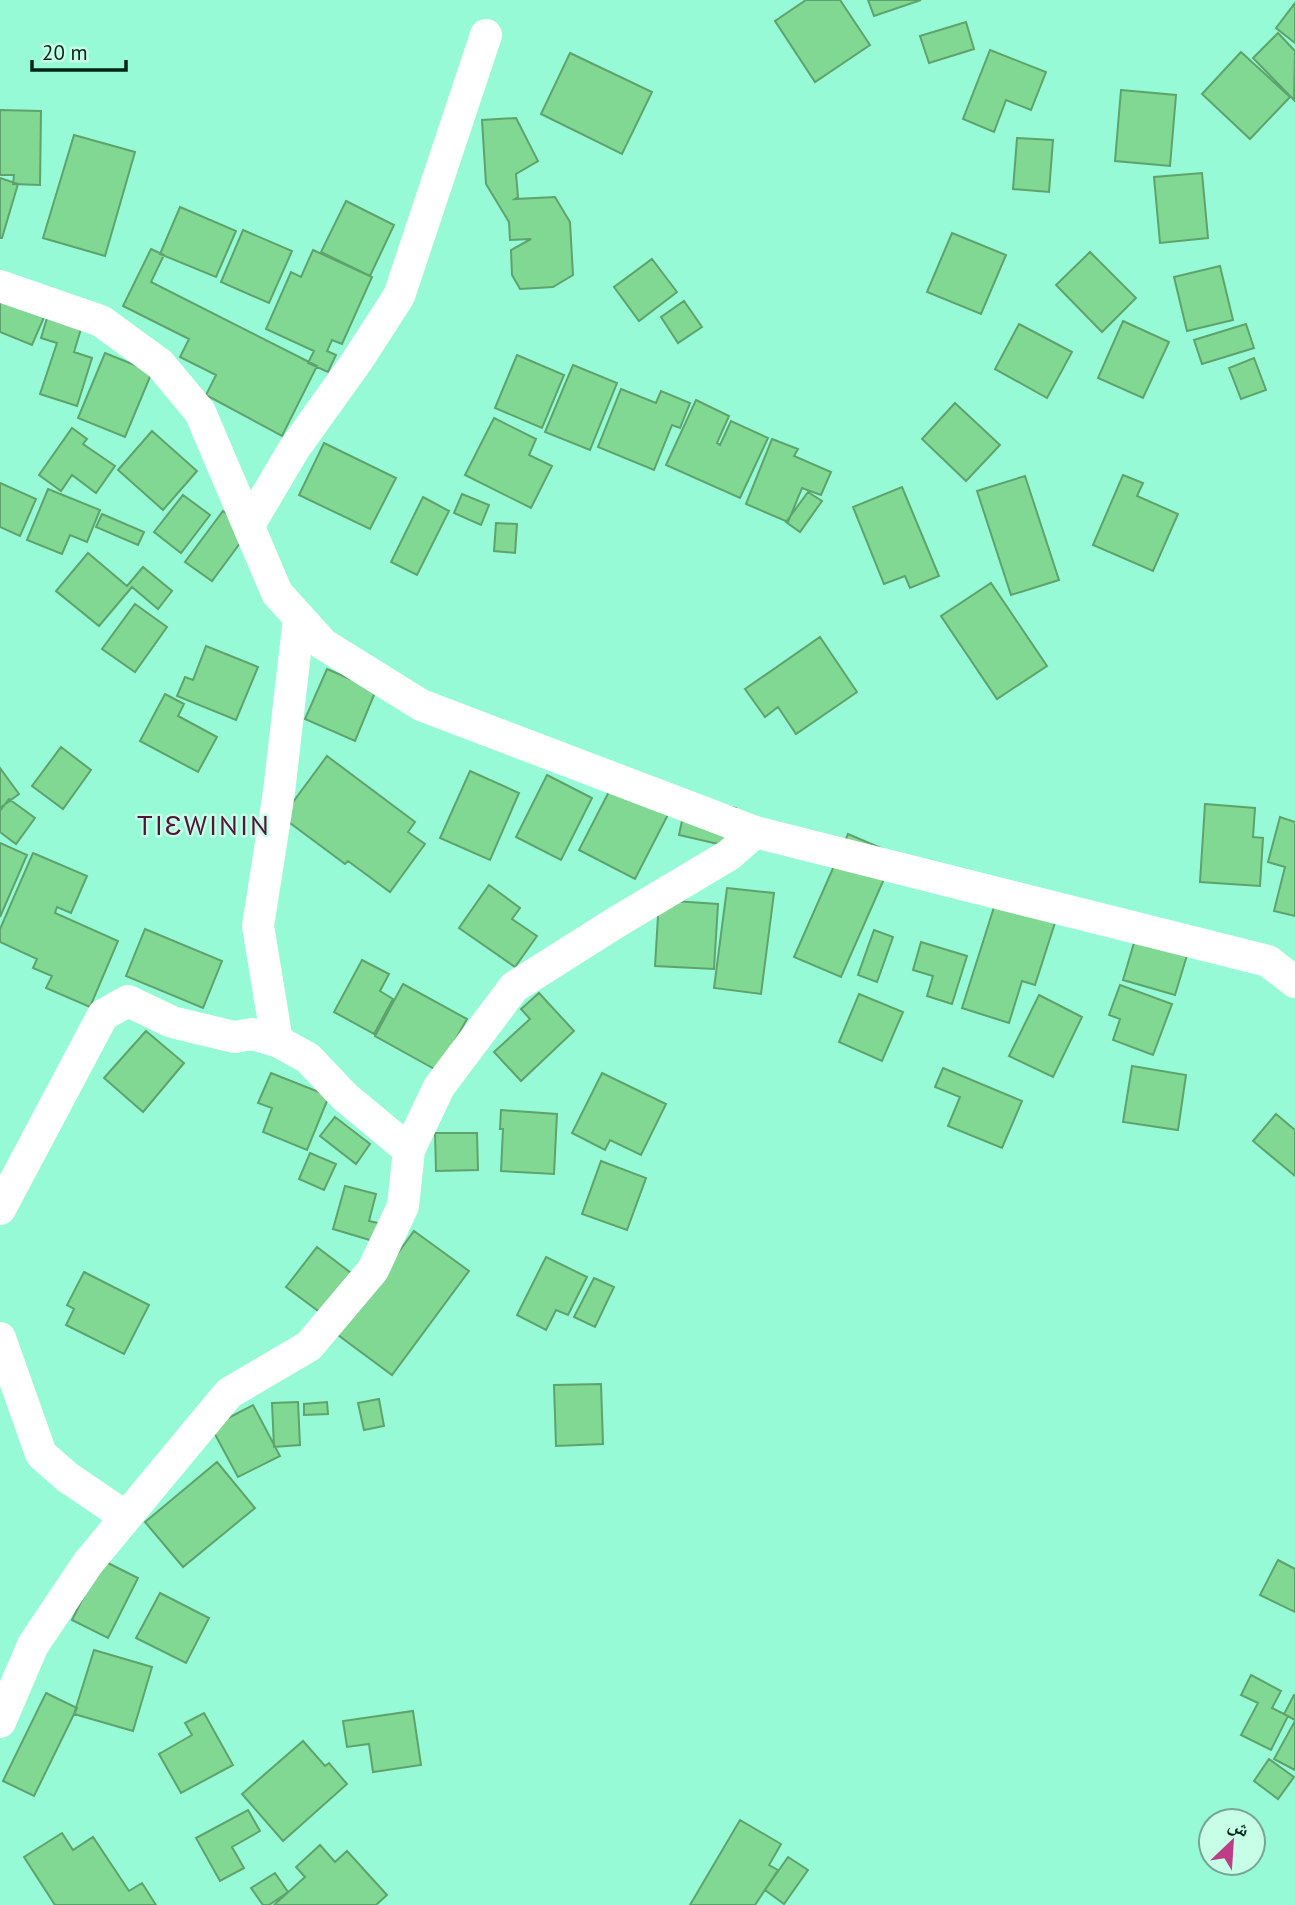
<svg xmlns="http://www.w3.org/2000/svg" width="1295" height="1905" viewBox="0 0 1295 1905" font-family="'PT Sans','Noto Naskh Arabic',sans-serif">
	<style>
		.building { fill: #80d892; stroke: #5ea36c; stroke-width: 2 }
		.lines { fill: none; stroke-linecap: round; stroke-linejoin: round }
		.minor { stroke: #fff; stroke-width: 32 }
		.labels { text-anchor: middle; dominant-baseline: central; stroke-width: 5; stroke-linejoin: round; paint-order: stroke }
		.quarter-label { font-size: 28px; letter-spacing: 2px; fill: #521438; stroke: #c6fee8 }
	</style>
	<rect width="100%" height="100%" fill="#96fad6"/>
	<!-- building -->
	<path class="building" d="M 806,0 L 840,0 L 870,45 L 815,82 L 775,21 Z
		M 868,0 L 921,0 L 874,16 Z
		M 1295,3 L 1295,43 L 1276,28 Z
		M 966,22 L 974,49 L 929,63 L 920,36 Z
		M 1278,33 L 1295,51 L 1294,100 L 1253,58 Z
		M 990,50 L 1046,72 L 1031,110 L 1006,100 L 994,132 L 963,119 Z
		M 1241,52 L 1290,97 L 1250,139 L 1202,94 Z
		M 570,53 L 652,92 L 622,154 L 541,114 Z
		M 1121,90 L 1176,95 L 1170,166 L 1115,161 Z
		M 0,110 L 41,111 L 40,185 L 13,184 L 14,175 L 0,175 Z
		M 516,118 L 538,161 L 516,174 L 518,197 L 515,199 L 555,197 L 570,222 L 573,275 L 553,287 L 520,289 L 512,275 L 511,250 L 531,239 L 510,240 L 509,222 L 486,184 L 482,120 Z
		M 74,135 L 135,152 L 105,256 L 43,238 Z
		M 1017,138 L 1053,140 L 1049,192 L 1013,189 Z
		M 1202,173 L 1208,238 L 1160,243 L 1154,177 Z
		M 0,178 L 18,184 L 2,238 L 0,238 Z
		M 346,201 L 394,225 L 370,276 L 321,252 Z
		M 180,207 L 236,231 L 216,277 L 160,254 Z
		M 243,230 L 292,251 L 269,303 L 221,282 Z
		M 952,233 L 1006,255 L 981,314 L 927,292 Z
		M 151,249 L 164,255 L 151,282 L 317,366 L 282,436 L 206,395 L 216,375 L 180,357 L 189,339 L 123,306 Z
		M 313,250 L 372,277 L 342,344 L 332,340 L 327,351 L 336,355 L 328,372 L 308,363 L 314,351 L 266,329 L 291,272 L 301,277 Z
		M 1090,252 L 1136,298 L 1102,332 L 1056,285 Z
		M 652,259 L 677,292 L 639,321 L 614,287 Z
		M 1220,266 L 1233,320 L 1187,331 L 1174,277 Z
		M 0,287 L 48,308 L 32,345 L 0,332 Z
		M 684,301 L 702,327 L 678,343 L 661,317 Z
		M 47,318 L 81,329 L 74,352 L 92,358 L 77,406 L 40,394 L 57,343 L 41,338 Z
		M 1123,321 L 1169,342 L 1143,398 L 1098,378 Z
		M 1019,324 L 1072,352 L 1047,398 L 995,369 Z
		M 1246,324 L 1254,348 L 1202,364 L 1194,340 Z
		M 105,353 L 152,372 L 125,437 L 78,418 Z
		M 517,355 L 564,375 L 542,428 L 495,408 Z
		M 1254,358 L 1266,390 L 1241,399 L 1229,368 Z
		M 573,365 L 617,383 L 590,450 L 545,432 Z
		M 621,389 L 656,403 L 661,391 L 690,403 L 680,428 L 672,425 L 654,470 L 598,447 Z
		M 696,400 L 729,416 L 717,443 L 720,445 L 731,421 L 768,438 L 740,498 L 666,465 Z
		M 955,403 L 1000,445 L 966,481 L 922,439 Z
		M 494,418 L 536,439 L 529,455 L 552,466 L 531,508 L 465,475 Z
		M 72,428 L 87,439 L 83,444 L 115,466 L 96,493 L 72,475 L 61,491 L 39,475 Z
		M 152,431 L 197,471 L 163,510 L 118,470 Z
		M 772,439 L 798,449 L 794,456 L 831,472 L 821,495 L 802,488 L 788,522 L 746,504 Z
		M 324,443 L 396,478 L 370,529 L 299,495 Z
		M 1123,475 L 1143,483 L 1137,496 L 1178,514 L 1153,571 L 1093,545 Z
		M 1025,476 L 1059,580 L 1011,595 L 977,491 Z
		M 0,483 L 36,499 L 20,536 L 0,527 Z
		M 902,487 L 939,576 L 910,588 L 905,576 L 884,584 L 853,507 Z
		M 48,489 L 100,510 L 87,542 L 70,535 L 62,554 L 27,540 Z
		M 808,492 L 822,501 L 800,532 L 786,522 Z
		M 462,494 L 489,505 L 481,525 L 454,513 Z
		M 183,495 L 210,515 L 181,553 L 154,532 Z
		M 423,497 L 449,511 L 417,575 L 391,562 Z
		M 223,511 L 249,531 L 212,581 L 185,562 Z
		M 102,514 L 144,532 L 138,545 L 96,527 Z
		M 496,523 L 517,524 L 515,553 L 494,551 Z
		M 88,553 L 127,586 L 143,567 L 172,591 L 158,609 L 132,587 L 99,626 L 56,591 Z
		M 991,583 L 1047,666 L 997,699 L 941,616 Z
		M 135,604 L 167,627 L 135,672 L 102,649 Z
		M 820,637 L 857,692 L 796,734 L 778,707 L 765,717 L 745,689 Z
		M 206,646 L 258,667 L 236,720 L 177,696 L 185,677 L 193,680 Z
		M 327,669 L 376,690 L 355,741 L 305,719 Z
		M 165,694 L 184,704 L 178,716 L 217,737 L 198,772 L 140,741 Z
		M 61,747 L 91,770 L 63,809 L 32,786 Z
		M 327,756 L 415,822 L 408,832 L 425,844 L 390,892 L 348,861 L 345,864 L 282,817 Z
		M 0,768 L 19,794 L 0,808 Z
		M 470,771 L 519,793 L 490,860 L 440,838 Z
		M 619,772 L 675,801 L 635,879 L 579,850 Z
		M 547,775 L 592,798 L 561,860 L 516,837 Z
		M 687,797 L 736,808 L 727,846 L 679,835 Z
		M 9,799 L 35,818 L 16,844 L 0,832 L 0,811 Z
		M 1205,804 L 1255,808 L 1253,837 L 1263,838 L 1260,886 L 1200,882 Z
		M 1280,817 L 1295,822 L 1295,916 L 1274,911 L 1285,867 L 1268,862 Z
		M 848,834 L 895,854 L 841,977 L 794,957 Z
		M 0,843 L 27,855 L 0,917 Z
		M 33,853 L 87,876 L 71,913 L 57,907 L 55,913 L 118,941 L 90,1007 L 46,988 L 52,976 L 33,968 L 37,959 L 0,942 L 0,929 Z
		M 489,885 L 520,908 L 512,919 L 537,936 L 515,967 L 459,928 Z
		M 1001,885 L 1061,904 L 1035,985 L 1022,981 L 1009,1023 L 962,1008 Z
		M 727,888 L 774,893 L 761,994 L 714,988 Z
		M 659,900 L 718,904 L 714,969 L 655,966 Z
		M 145,929 L 222,961 L 203,1008 L 126,976 Z
		M 874,930 L 893,937 L 877,982 L 858,975 Z
		M 1136,936 L 1188,952 L 1175,995 L 1123,980 Z
		M 921,942 L 967,956 L 952,1004 L 927,996 L 933,976 L 913,970 Z
		M 362,960 L 389,974 L 380,991 L 393,999 L 374,1034 L 334,1012 Z
		M 403,984 L 467,1019 L 438,1071 L 375,1036 Z
		M 1120,985 L 1172,1004 L 1153,1055 L 1113,1040 L 1120,1019 L 1109,1015 Z
		M 539,993 L 574,1031 L 521,1081 L 494,1052 L 530,1019 L 521,1009 Z
		M 859,994 L 903,1012 L 882,1061 L 839,1042 Z
		M 1039,995 L 1082,1017 L 1053,1077 L 1009,1056 Z
		M 146,1031 L 184,1063 L 143,1112 L 104,1078 Z
		M 1132,1066 L 1186,1075 L 1178,1130 L 1123,1122 Z
		M 943,1068 L 1022,1101 L 1002,1148 L 948,1126 L 960,1097 L 935,1087 Z
		M 271,1073 L 329,1096 L 307,1150 L 263,1132 L 272,1108 L 258,1103 Z
		M 602,1073 L 666,1104 L 641,1155 L 610,1140 L 605,1150 L 572,1133 Z
		M 501,1110 L 557,1114 L 554,1174 L 501,1171 L 503,1129 L 500,1129 Z
		M 1276,1114 L 1295,1130 L 1295,1176 L 1253,1141 Z
		M 335,1117 L 370,1144 L 356,1164 L 320,1136 Z
		M 435,1133 L 477,1133 L 478,1170 L 436,1171 Z
		M 310,1153 L 336,1164 L 324,1190 L 299,1179 Z
		M 601,1161 L 646,1178 L 627,1230 L 582,1214 Z
		M 345,1186 L 376,1194 L 369,1221 L 378,1223 L 373,1241 L 333,1229 Z
		M 414,1231 L 469,1271 L 392,1375 L 338,1335 Z
		M 317,1247 L 355,1276 L 325,1316 L 286,1287 Z
		M 546,1257 L 587,1277 L 568,1315 L 556,1310 L 546,1330 L 517,1315 Z
		M 84,1272 L 149,1305 L 124,1354 L 66,1325 L 74,1309 L 67,1305 Z
		M 594,1278 L 614,1287 L 595,1327 L 574,1317 Z
		M 601,1384 L 603,1444 L 556,1446 L 554,1385 Z
		M 379,1399 L 384,1426 L 364,1430 L 358,1403 Z
		M 298,1402 L 300,1445 L 274,1447 L 272,1403 Z
		M 327,1402 L 328,1414 L 304,1415 L 304,1404 Z
		M 253,1405 L 280,1456 L 238,1477 L 211,1427 Z
		M 217,1462 L 255,1508 L 183,1567 L 145,1522 Z
		M 102,1560 L 138,1578 L 108,1638 L 72,1620 Z
		M 1278,1560 L 1295,1569 L 1295,1612 L 1260,1595 Z
		M 160,1593 L 209,1618 L 186,1663 L 136,1638 Z
		M 94,1650 L 152,1667 L 133,1731 L 74,1714 Z
		M 1251,1675 L 1281,1691 L 1272,1708 L 1288,1716 L 1271,1750 L 1241,1735 L 1258,1703 L 1241,1695 Z
		M 46,1693 L 77,1708 L 34,1796 L 3,1781 Z
		M 1294,1695 L 1295,1695 L 1295,1720 L 1284,1714 Z
		M 413,1711 L 421,1765 L 373,1772 L 369,1744 L 347,1747 L 343,1721 Z
		M 204,1713 L 233,1765 L 181,1793 L 159,1754 L 192,1735 L 185,1723 Z
		M 1295,1721 L 1295,1770 L 1274,1759 Z
		M 303,1741 L 325,1766 L 329,1763 L 347,1784 L 283,1841 L 242,1794 Z
		M 1269,1759 L 1294,1777 L 1278,1799 L 1254,1781 Z
		M 248,1810 L 260,1831 L 232,1847 L 244,1868 L 220,1881 L 196,1838 Z
		M 740,1820 L 781,1844 L 769,1865 L 778,1870 L 755,1905 L 690,1905 Z
		M 62,1833 L 73,1850 L 93,1837 L 129,1891 L 142,1883 L 156,1905 L 55,1905 L 24,1857 Z
		M 320,1845 L 335,1862 L 347,1851 L 387,1895 L 376,1905 L 274,1905 L 305,1877 L 296,1867 Z
		M 788,1857 L 808,1870 L 784,1904 L 765,1890 Z
		M 275,1873 L 288,1892 L 269,1905 L 263,1905 L 251,1888 Z"/>
	<g class="lines">
		<!-- minor -->
		<path class="minor" d="M 0,286 L 101,321 L 160,364 L 200,412 L 277,593 L 323,644 L 421,705 L 755,832 L 1268,961 L 1295,982
			M 249,525 L 294,449 L 357,361 L 399,296 L 486,35
			M 277,1041 L 258,926 L 279,792 L 299,618
			M 0,1209 L 103,1015 L 128,1001 L 172,1022 L 234,1037 L 252,1034 L 277,1041 L 308,1058 L 344,1096 L 409,1150
			M 0,1338 L 41,1454 L 67,1477 L 126,1517
			M 0,1722 L 33,1645 L 88,1563 L 185,1446 L 229,1393 L 309,1346 L 373,1270 L 403,1206 L 409,1150 L 439,1087 L 514,987 L 615,923 L 729,855 L 755,832"/>
	</g>
	<g class="labels">
		<!-- quarter labels -->
		<g class="quarter-label">
			<text x="204" y="824">TIƐWININ</text>
		</g>
	</g>
	<!-- north arrow -->
	<g transform="translate(1232 1842) rotate(25)"><circle r="33" fill="#c6fee8" stroke="#78a695" stroke-width="2"/>
	<path d="M0-5L12 26L0 18L-12 26Z" fill="#bd3d86"/>
	<text y="-10" font-size="19" font-weight="bold" text-anchor="middle" fill="#022319">ش</text>
	</g>
	<!-- scale -->
	<path d="M32 60v10h94v-10" fill="none" stroke="#022319" stroke-width="3.5"/>
	<text x="42" y="60" font-size="21" fill="#022319" stroke="#c6fee8" stroke-width="5" paint-order="stroke">20 m</text>
</svg>
